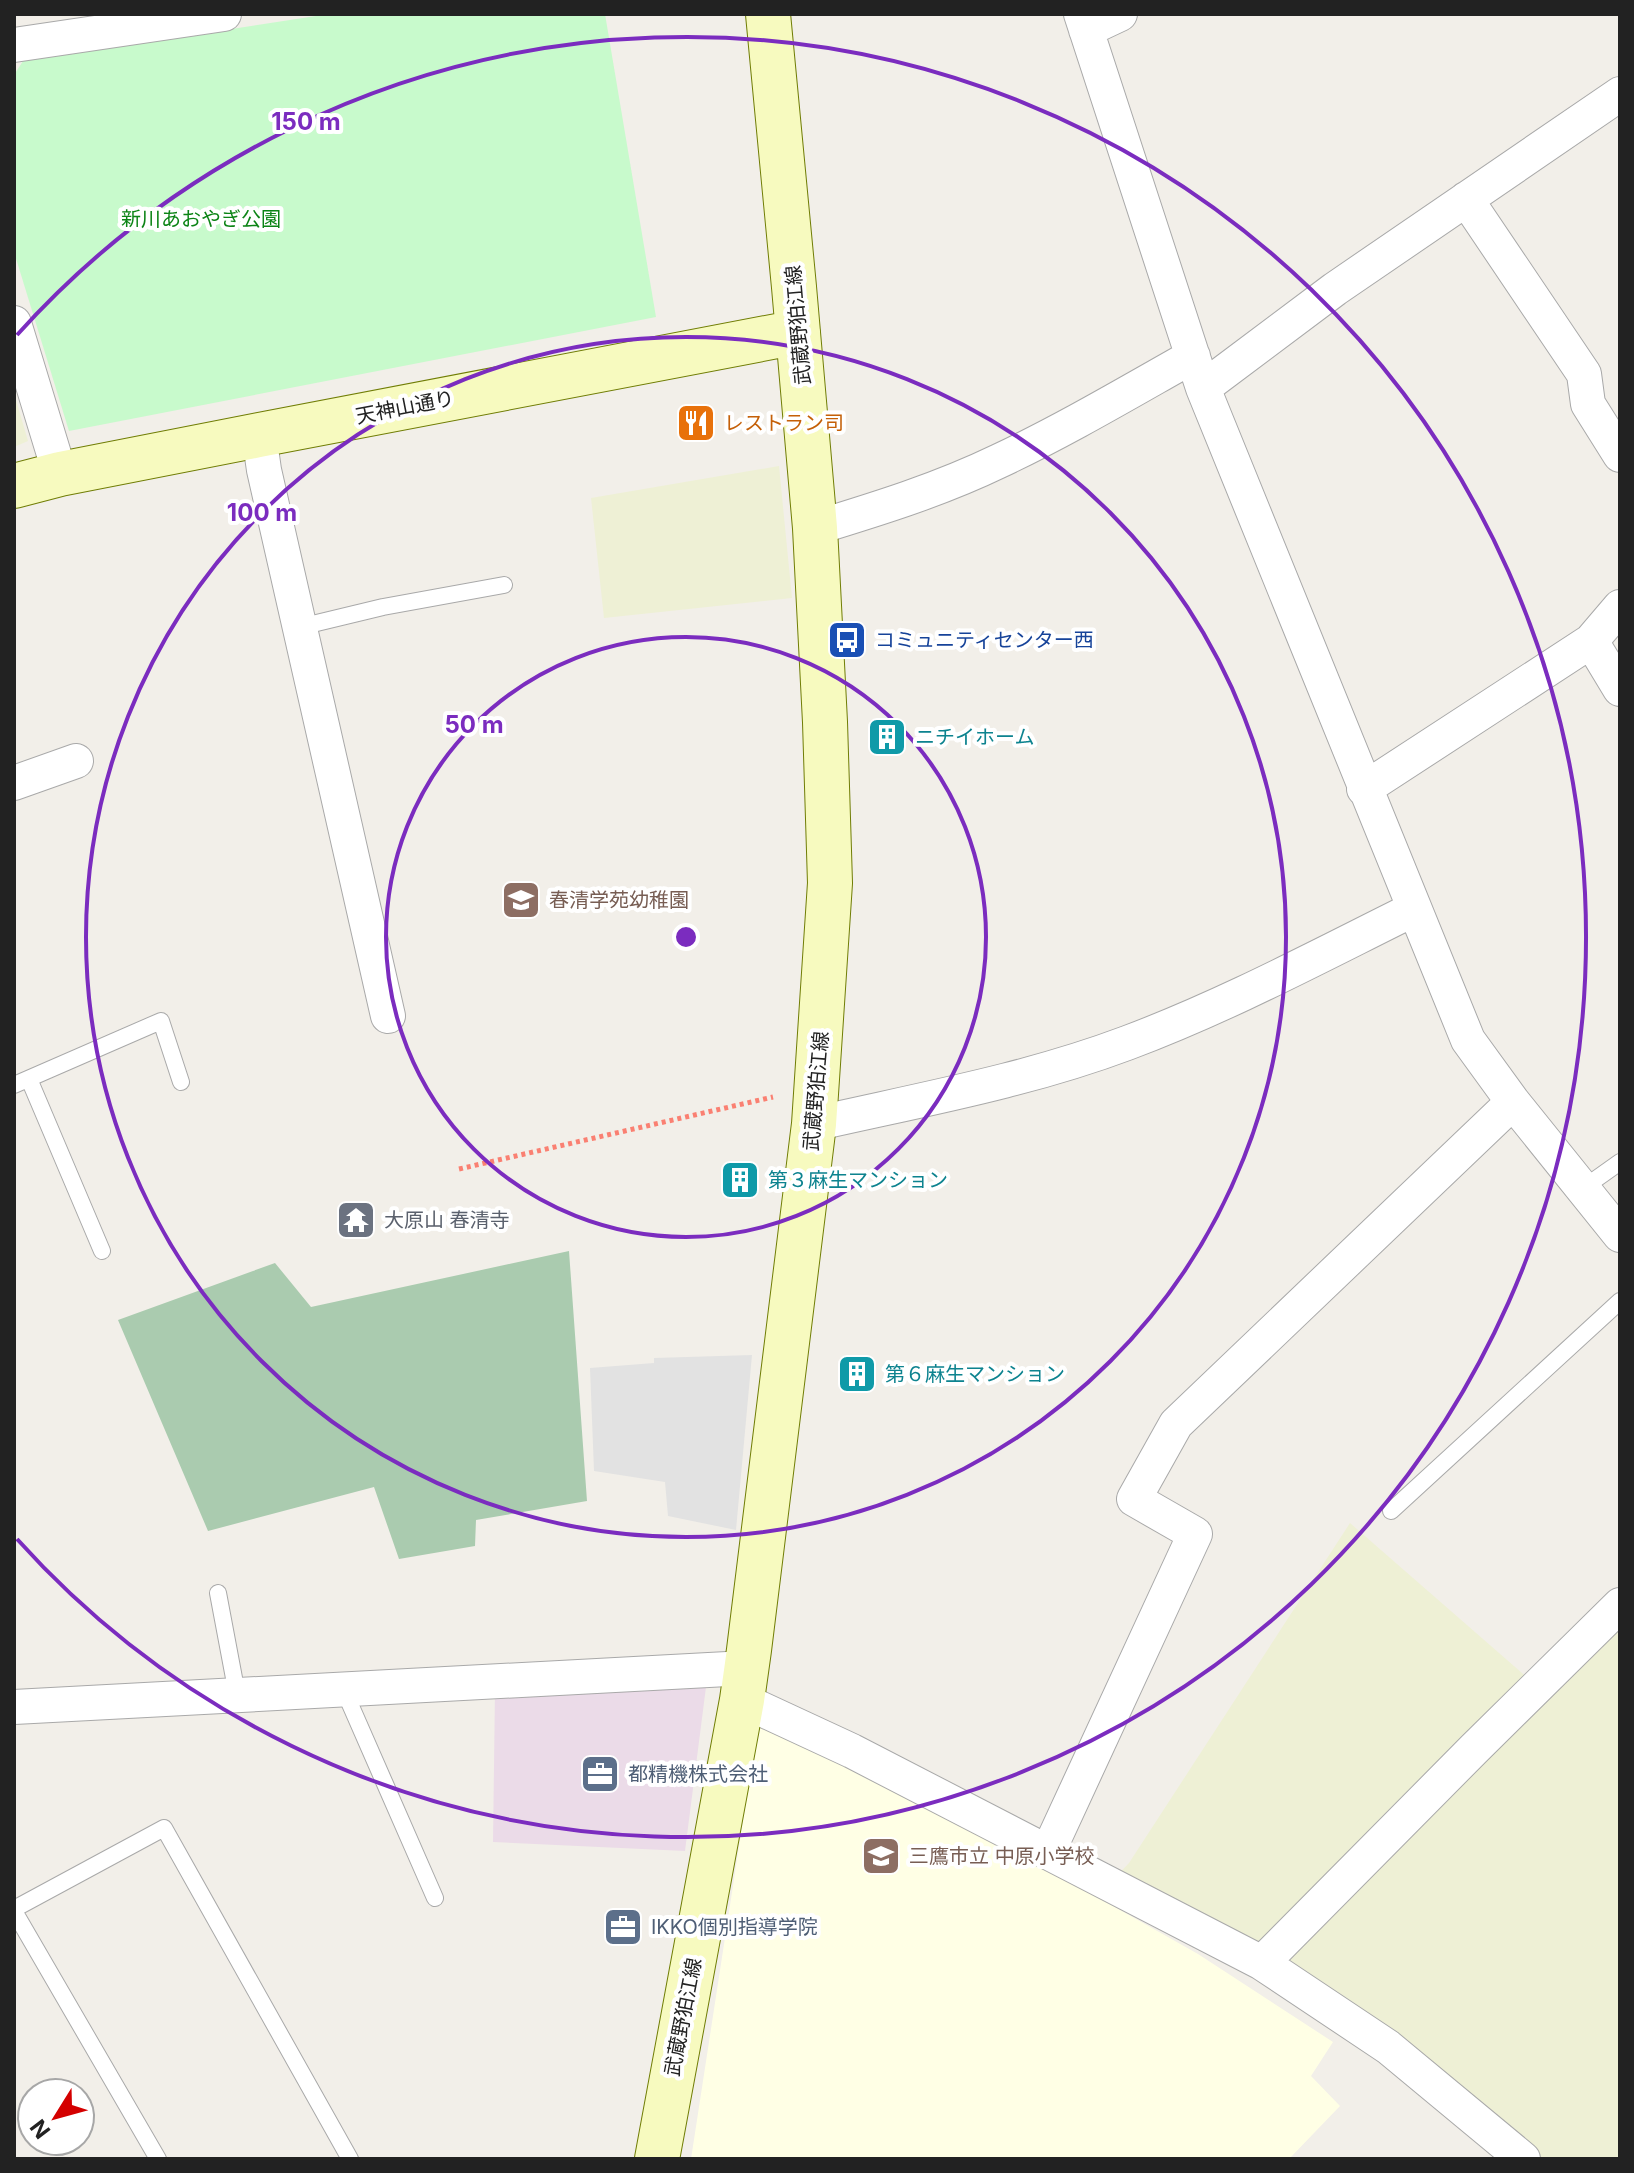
<svg xmlns="http://www.w3.org/2000/svg" width="1634" height="2173" viewBox="0 0 1634 2173" font-family="Inter,'Noto Sans JP',sans-serif">
	<style>
		.industrial { fill: #ebdbe8 }
		.education { fill: #ffffe5 }
		.farmland { fill: #eef0d5 }
		.cemetery { fill: #aacbaf }
		.park { fill: #c8facc }
		.parking { fill: #e2e2e2 }
		.lines { fill: none; stroke-linecap: round; stroke-linejoin: round }
		.lane-casing { stroke: #a9a9a9; stroke-width: 18 }
		.street-casing { stroke: #a9a9a9; stroke-width: 36 }
		.secondary-casing { stroke: #707d05; stroke-width: 46 }
		.path { stroke: #fa8072; stroke-width: 5; stroke-dasharray: 4 4; stroke-linecap: butt }
		.lane { stroke: #fff; stroke-width: 16 }
		.street { stroke: #fff; stroke-width: 34 }
		.secondary { stroke: #f7fabf; stroke-width: 44 }
		.ring { fill: none; stroke: #7b2cbf; stroke-width: 4 }
		.labels { text-anchor: middle; dominant-baseline: central; stroke-width: 8; stroke-linejoin: round; paint-order: stroke }
		.park-label { font-size: 20px; fill: #0c8416; stroke: #fff }
		.street-label { font-size: 20px; fill: #222; stroke: #fff }
		.food-label { font-size: 20px; fill: #c56008; stroke: #fff; text-anchor: start }
		.transit-label { font-size: 20px; fill: #164399; stroke: #fff; text-anchor: start }
		.culture-label { font-size: 20px; fill: #0d838f; stroke: #fff; text-anchor: start }
		.education-label { font-size: 20px; fill: #785e54; stroke: #fff; text-anchor: start }
		.worship-label { font-size: 20px; fill: #5b616d; stroke: #fff; text-anchor: start }
		.service-label { font-size: 20px; fill: #4e5e75; stroke: #fff; text-anchor: start }
		.centre { fill: #7b2cbf; stroke: #fff; stroke-width: 4 }
		.ring-label { font-size: 24px; text-anchor: middle; font-weight: bold; fill: #7b2cbf; stroke: #fff; stroke-width: 8; stroke-linejoin: round; paint-order: stroke }
	</style>
	<rect width="100%" height="100%" fill="#f2efe9"/>
	<!-- industrial -->
	<path class="industrial" d="M 706,1687 L 685,1851 L 493,1842 L 495,1690 Z"/>
	<!-- education -->
	<path class="education" d="M 758,1723 L 851,1758 L 1198,1954 L 1333,2042 L 1311,2076 L 1340,2106 L 1289,2159 L 691,2159 Z"/>
	<!-- farmland -->
	<path class="farmland" d="M 14,393 L 28,441 L 14,447 Z
		M 779,466 L 792,598 L 604,618 L 591,498 Z
		M 1350,1523 L 1538,1687 L 1620,1611 L 1620,2159 L 1523,2159 L 1388,2047 L 1109,1884 L 1129,1863 Z"/>
	<!-- cemetery -->
	<path class="cemetery" d="M 569,1251 L 587,1501 L 476,1520 L 475,1546 L 399,1559 L 374,1487 L 208,1531 L 118,1320 L 275,1263 L 311,1307 Z"/>
	<!-- park -->
	<path class="park" d="M 329,14 L 605,14 L 656,317 L 69,431 L 14,252 L 14,75 L 23,61 Z"/>
	<!-- parking -->
	<path class="parking" d="M 752,1355 L 736,1530 L 668,1516 L 665,1482 L 594,1471 L 590,1368 L 654,1363 L 654,1358 Z"/>
	<g class="lines">
		<defs>
			<path id="lane" d="M 300,627 L 383,607 L 504,585
				M 29,1079 L 102,1251
				M 14,1085 L 161,1021 L 181,1082
				M 1582,1189 L 1620,1162
				M 1391,1511 L 1620,1301
				M 218,1593 L 237,1694
				M 343,1688 L 435,1898
				M 14,1909 L 164,1828 L 350,2159
				M 14,1911 L 158,2159"/>
			<path id="street" d="M 1081,14 L 1203,388 L 1468,1040 L 1513,1102 L 1620,1235
				M 1086,30 L 1120,14
				M 14,45 L 224,14
				M 1466,199 L 1584,374 L 1588,404 L 1620,455
				M 14,323 L 60,474
				M 1203,388 L 1335,289 L 1620,94
				M 259,435 L 264,470 L 388,1016
				M 815,528 C 877,509 939,490 999,461 C 1065,430 1129,392 1193,356
				M 1591,641 L 1620,689
				M 14,783 L 76,761
				M 1364,789 L 1591,641 L 1620,607
				M 814,1124 C 919,1100 1026,1081 1127,1043 C 1226,1006 1319,956 1414,909
				M 742,1700 L 852,1751 L 1262,1963 L 1388,2047 L 1523,2159
				M 14,1707 L 746,1668
				M 1048,1852 L 1195,1534 L 1134,1499 L 1176,1424 L 1513,1102
				M 1262,1963 L 1474,1749 L 1620,1605"/>
			<path id="secondary" d="M 14,486 L 60,474 L 259,435 L 798,332
				M 657,2159 L 742,1700 L 749,1650 L 814,1124 L 830,883 L 825,722 L 815,528 L 794,287 L 768,14"/>
		</defs>
		<!-- lane casing -->
		<use href="#lane" class="lane-casing"/>
		<!-- street casing -->
		<use href="#street" class="street-casing"/>
		<!-- secondary casing -->
		<use href="#secondary" class="secondary-casing"/>
		<!-- path -->
		<path class="path" d="M 459,1169 L 773,1097"/>
		<!-- lane -->
		<use href="#lane" class="lane"/>
		<!-- street -->
		<use href="#street" class="street"/>
		<!-- secondary -->
		<use href="#secondary" class="secondary"/>
	</g>
	<!-- distance rings -->
	<g class="ring">
		<circle cx="686" cy="937" r="300"/>
		<circle cx="686" cy="937" r="600"/>
		<path d="M17 335A900 900 0 1 1 17 1539"/>
	</g>
	<!-- icons -->
	<defs>
		<symbol id="restaurant-square" viewBox="-11 -11 22 22"><rect x="-9" y="-9" width="18" height="18" rx="4" fill="#e8710a" stroke="#fff"/><path d="M-5-6h1v4h1v-4h1v4h1v-4h1v5L-1.5 .5V6h-2V.5L-5-1ZM5-6V6H3V1.5H1.5Q1.5-4 5-6Z" fill="#fff"/></symbol>
		<symbol id="bus-square" viewBox="-11 -11 22 22"><rect x="-9" y="-9" width="18" height="18" rx="4" fill="#1a4fb4" stroke="#fff"/><path d="M-5-6H5V4H4V6H2V4H-2V6H-4V4H-5ZM-3.5-4V0h7V-4ZM-3.5 1.2v1.5H-2V1.2ZM2 1.2v1.5H3.5V1.2Z" fill="#fff"/></symbol>
		<symbol id="building-square" viewBox="-11 -11 22 22"><rect x="-9" y="-9" width="18" height="18" rx="4" fill="#0f9aa8" stroke="#fff"/><path d="M-4-6H4V6H1V3H-1V6H-4ZM-2.5-4.3h1.7v1.8h-1.7ZM.8-4.3h1.7v1.8H.8ZM-2.5-1h1.7V.8h-1.7ZM.8-1h1.7V.8H.8Z" fill="#fff"/></symbol>
		<symbol id="school-square" viewBox="-11 -11 22 22"><rect x="-9" y="-9" width="18" height="18" rx="4" fill="#8d6e63" stroke="#fff"/><path d="M0-5L7-2L0 1L-7-2ZM-4 1L0 2.5L4 1V4Q0 6-4 4Z" fill="#fff"/></symbol>
		<symbol id="temple-square" viewBox="-11 -11 22 22"><rect x="-9" y="-9" width="18" height="18" rx="4" fill="#6b7280" stroke="#fff"/><path d="M0-6L5-2H3V0L6.5 2.5H4V6H1.5V3h-3V6H-4V2.5H-6.5L-3 0V-2H-5Z" fill="#fff"/></symbol>
		<symbol id="office-square" viewBox="-11 -11 22 22"><rect x="-9" y="-9" width="18" height="18" rx="4" fill="#5c6f8a" stroke="#fff"/><path d="M-6-3h4V-5.5h4V-3h4V5H-6ZM-1-4.5V-3h2v-1.5ZM-6 0V1H6V0Z" fill="#fff"/></symbol>
	</defs>
	<g fill-rule="evenodd">
		<use href="#restaurant-square" x="674" y="401" width="44" height="44"/>
		<use href="#bus-square" x="825" y="618" width="44" height="44"/>
		<use href="#building-square" x="865" y="715" width="44" height="44"/>
		<use href="#school-square" x="499" y="878" width="44" height="44"/>
		<use href="#building-square" x="718" y="1158" width="44" height="44"/>
		<use href="#temple-square" x="334" y="1198" width="44" height="44"/>
		<use href="#building-square" x="835" y="1352" width="44" height="44"/>
		<use href="#office-square" x="578" y="1752" width="44" height="44"/>
		<use href="#school-square" x="859" y="1834" width="44" height="44"/>
		<use href="#office-square" x="601" y="1905" width="44" height="44"/>
	</g>
	<g class="labels">
		<!-- park labels -->
		<g class="park-label">
			<text x="201" y="219">新川あおやぎ公園</text>
		</g>
		<!-- street labels -->
		<g class="street-label">
			<text transform="translate(798 325) rotate(-95)">武蔵野狛江線</text>
			<text transform="translate(405 407) rotate(-11)">天神山通り</text>
			<text transform="translate(816 1091) rotate(-85)">武蔵野狛江線</text>
			<text transform="translate(683 2017) rotate(-79)">武蔵野狛江線</text>
		</g>
		<!-- food labels -->
		<g class="food-label">
			<text x="724" y="423">レストラン司</text>
		</g>
		<!-- transit labels -->
		<g class="transit-label">
			<text x="875" y="640">コミュニティセンター西</text>
		</g>
		<!-- culture labels -->
		<g class="culture-label">
			<text x="915" y="737">ニチイホーム</text>
			<text x="768" y="1180">第３麻生マンション</text>
			<text x="885" y="1374">第６麻生マンション</text>
		</g>
		<!-- education labels -->
		<g class="education-label">
			<text x="549" y="900">春清学苑幼稚園</text>
			<text x="909" y="1856">三鷹市立 中原小学校</text>
		</g>
		<!-- worship labels -->
		<g class="worship-label">
			<text x="384" y="1220">大原山 春清寺</text>
		</g>
		<!-- service labels -->
		<g class="service-label">
			<text x="628" y="1774">都精機株式会社</text>
			<text x="651" y="1927">IKKO個別指導学院</text>
		</g>
	</g>
	<circle cx="686" cy="937" r="12" class="centre"/>
	<g class="ring-label">
		<text x="306" y="130">150 m</text>
		<text x="262" y="521">100 m</text>
		<text x="474" y="733">50 m</text>
	</g>
	<!-- border -->
	<rect width="1634" height="2173" fill="none" stroke="#222222" stroke-width="32"/>
	<!-- north arrow -->
	<g transform="translate(56 2117) rotate(233)"><circle r="38" fill="#ffffff" stroke="#a7a7a7" stroke-width="2"/>
	<path d="M0-6L14 30L0 20L-14 30Z" fill="#d40000"/>
	<text y="-12" font-size="22" font-weight="bold" text-anchor="middle" fill="#222222">N</text>
	</g>
</svg>
